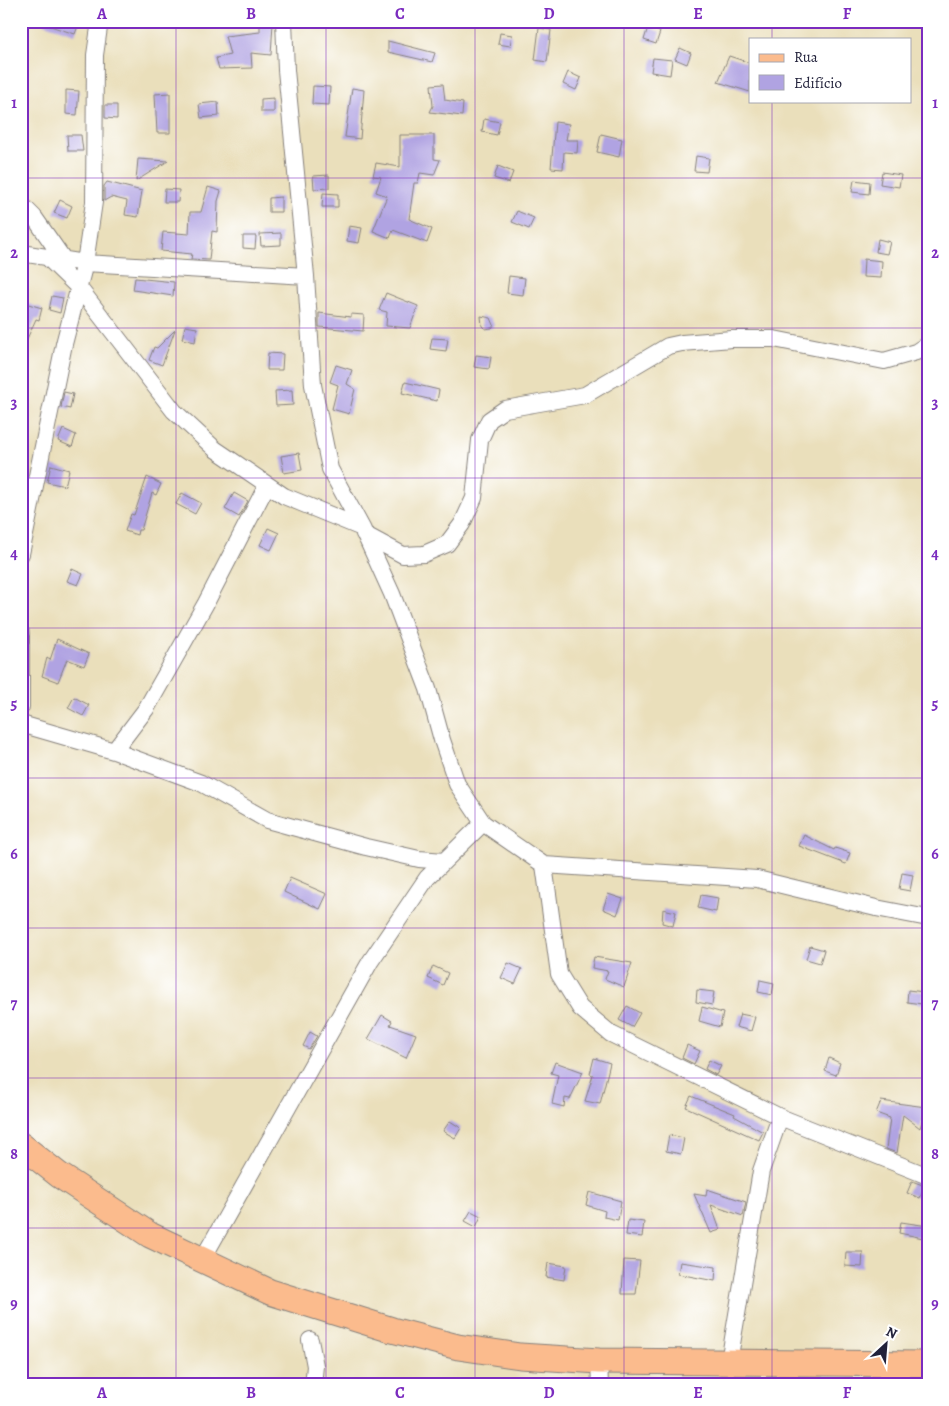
<svg xmlns="http://www.w3.org/2000/svg" width="949" height="1406" viewBox="0 0 949 1406" font-family="Alegreya,serif">
	<style>
		.building { fill: #b0a3e2 }
		.lines { fill: none; stroke-linecap: round; stroke-linejoin: round }
		.minor-casing { stroke: #86807b; stroke-width: 18 }
		.primary-casing { stroke: #86807b; stroke-width: 27 }
		.minor { stroke: #fff; stroke-width: 16 }
		.primary { stroke: #fbbb8d; stroke-width: 25 }
		.grid { fill: none; stroke: #7b2cbf; stroke-width: 1; stroke-opacity: 0.55 }
		.neatline { fill: none; stroke: #7b2cbf; stroke-width: 2 }
		.grid-label { font-size: 16px; text-anchor: middle; font-weight: bold; fill: #7b2cbf }
	</style>
	<rect width="100%" height="100%" fill="#fff"/>
	<filter id="ink" filterUnits="userSpaceOnUse"><feTurbulence type="fractalNoise" baseFrequency=".02" numOctaves="2"/><feDisplacementMap in="SourceGraphic" scale="10" xChannelSelector="R" yChannelSelector="G"/><feConvolveMatrix kernelMatrix="1 2 1 2 8 2 1 2 1" color-interpolation-filters="sRGB"/></filter>
	<filter id="wash" filterUnits="userSpaceOnUse"><feTurbulence type="fractalNoise" baseFrequency=".0096" numOctaves="4" result="noise"/><feDisplacementMap in="SourceGraphic" scale="20" xChannelSelector="R" yChannelSelector="G"/><feGaussianBlur stdDeviation="1.12" result="paint"/><feColorMatrix in="noise" values="0 0 0 0 0 0 0 0 0 0 0 0 0 0 0 0 0 1.4 0 .05"/><feComposite in="paint" operator="in"/></filter>
	<g filter="url(#wash)">
		<rect width="100%" height="100%" fill="#eadfbb"/>
		<g id="blocks">
			<!-- building -->
			<path class="building" d="M 44,21 L 80,21 L 75,34 L 44,24 Z
				M 260,23 L 273,23 L 271,55 L 251,53 L 252,68 L 219,69 L 216,58 L 230,55 L 225,36 L 260,32 Z
				M 648,27 L 660,32 L 656,44 L 644,40 Z
				M 539,28 L 551,30 L 547,62 L 535,60 Z
				M 500,33 L 512,35 L 510,46 L 498,44 Z
				M 388,41 L 435,53 L 432,62 L 388,52 Z
				M 680,48 L 691,53 L 687,64 L 675,59 Z
				M 729,56 L 750,63 L 750,92 L 718,82 Z
				M 653,58 L 672,60 L 670,75 L 651,72 Z
				M 568,72 L 581,78 L 576,90 L 563,84 Z
				M 443,84 L 445,100 L 463,103 L 462,116 L 430,112 L 433,106 L 431,85 Z
				M 313,86 L 330,87 L 329,105 L 312,104 Z
				M 352,88 L 364,90 L 360,139 L 345,137 Z
				M 66,90 L 79,91 L 77,115 L 66,114 Z
				M 170,93 L 170,133 L 157,133 L 155,94 Z
				M 274,98 L 274,112 L 261,112 L 261,99 Z
				M 218,102 L 219,116 L 201,118 L 199,104 Z
				M 105,105 L 117,105 L 117,119 L 105,118 Z
				M 484,119 L 500,122 L 497,135 L 482,132 Z
				M 555,122 L 569,124 L 566,140 L 578,140 L 577,153 L 564,152 L 563,169 L 551,168 Z
				M 601,134 L 622,139 L 619,157 L 597,152 Z
				M 67,135 L 81,135 L 83,151 L 68,151 Z
				M 400,135 L 434,135 L 434,159 L 440,160 L 434,175 L 420,173 L 418,183 L 414,183 L 409,219 L 432,229 L 427,243 L 393,230 L 390,238 L 373,231 L 387,196 L 376,192 L 381,177 L 373,176 L 376,163 L 400,167 Z
				M 696,156 L 709,158 L 707,172 L 694,171 Z
				M 138,159 L 168,161 L 136,181 Z
				M 498,166 L 513,172 L 509,183 L 494,178 Z
				M 882,172 L 901,175 L 899,187 L 880,184 Z
				M 329,175 L 329,188 L 314,189 L 313,176 Z
				M 854,180 L 870,182 L 869,194 L 852,192 Z
				M 107,182 L 142,191 L 138,217 L 125,215 L 127,201 L 111,197 L 104,201 L 104,186 Z
				M 208,187 L 221,191 L 218,201 L 217,232 L 212,231 L 209,260 L 191,259 L 192,254 L 161,251 L 163,232 L 189,234 L 190,212 L 201,212 Z
				M 165,189 L 179,190 L 178,202 L 164,202 Z
				M 323,193 L 338,194 L 338,207 L 322,207 Z
				M 281,197 L 281,212 L 269,212 L 269,198 Z
				M 60,200 L 72,206 L 67,218 L 54,213 Z
				M 517,211 L 534,218 L 529,229 L 512,222 Z
				M 349,226 L 362,228 L 359,243 L 347,241 Z
				M 281,233 L 281,245 L 261,246 L 260,234 Z
				M 243,236 L 256,236 L 255,249 L 243,248 Z
				M 878,239 L 890,242 L 887,254 L 876,252 Z
				M 864,259 L 882,261 L 881,278 L 863,277 Z
				M 509,276 L 525,278 L 523,295 L 507,293 Z
				M 135,278 L 174,282 L 173,296 L 133,290 Z
				M 386,293 L 418,306 L 410,328 L 386,326 L 387,312 L 379,310 Z
				M 52,296 L 63,298 L 60,313 L 49,310 Z
				M 25,303 L 42,308 L 39,320 L 36,319 L 21,352 L 21,317 Z
				M 319,313 L 351,317 L 351,314 L 364,315 L 363,331 L 319,327 Z
				M 481,316 L 491,318 L 494,325 L 492,328 L 485,329 L 482,326 Z
				M 185,326 L 197,328 L 195,342 L 182,339 Z
				M 175,330 L 162,365 L 149,360 L 154,347 L 157,348 Z
				M 432,338 L 448,339 L 446,351 L 430,349 Z
				M 268,353 L 283,354 L 282,370 L 267,370 Z
				M 476,355 L 491,357 L 489,369 L 474,367 Z
				M 336,365 L 352,370 L 347,384 L 355,389 L 349,414 L 332,409 L 338,385 L 330,382 Z
				M 405,382 L 439,390 L 437,401 L 402,393 Z
				M 292,390 L 293,405 L 276,406 L 275,391 Z
				M 64,392 L 73,394 L 70,409 L 61,407 Z
				M 63,429 L 76,435 L 72,447 L 58,441 Z
				M 299,453 L 302,470 L 284,473 L 281,456 Z
				M 51,465 L 69,470 L 65,486 L 47,482 Z
				M 147,477 L 161,484 L 156,495 L 152,493 L 141,530 L 138,530 L 137,535 L 125,531 L 131,514 L 134,515 Z
				M 182,493 L 201,503 L 195,514 L 176,504 Z
				M 234,493 L 248,501 L 239,517 L 225,509 Z
				M 268,528 L 279,533 L 271,550 L 260,545 Z
				M 72,569 L 83,574 L 78,585 L 67,581 Z
				M 57,639 L 89,654 L 84,666 L 67,659 L 58,682 L 42,676 L 47,658 L 50,660 Z
				M 74,697 L 89,705 L 83,716 L 68,708 Z
				M 804,835 L 834,850 L 835,848 L 850,853 L 846,864 L 799,846 Z
				M 902,873 L 913,875 L 910,891 L 899,889 Z
				M 290,878 L 327,894 L 320,909 L 284,892 Z
				M 608,894 L 623,899 L 617,915 L 603,909 Z
				M 701,895 L 718,898 L 716,912 L 698,908 Z
				M 663,909 L 676,912 L 673,926 L 662,923 Z
				M 810,946 L 824,950 L 820,963 L 806,959 Z
				M 594,957 L 632,963 L 624,987 L 605,979 L 608,971 L 592,968 Z
				M 508,963 L 522,969 L 515,984 L 501,978 Z
				M 433,966 L 448,973 L 443,985 L 428,978 Z
				M 760,980 L 774,983 L 772,995 L 758,992 Z
				M 697,990 L 714,992 L 712,1005 L 696,1002 Z
				M 908,990 L 924,992 L 922,1004 L 907,1002 Z
				M 627,1006 L 640,1013 L 632,1027 L 619,1020 Z
				M 702,1007 L 723,1013 L 720,1027 L 699,1021 Z
				M 740,1014 L 755,1017 L 751,1031 L 736,1027 Z
				M 382,1015 L 392,1021 L 390,1025 L 416,1034 L 406,1058 L 368,1039 Z
				M 310,1032 L 317,1036 L 309,1049 L 303,1046 Z
				M 687,1045 L 700,1051 L 694,1064 L 682,1058 Z
				M 594,1058 L 610,1063 L 600,1104 L 585,1101 L 593,1075 L 590,1074 Z
				M 829,1058 L 840,1063 L 836,1075 L 825,1071 Z
				M 709,1060 L 721,1066 L 716,1075 L 705,1069 Z
				M 555,1062 L 583,1072 L 570,1099 L 565,1098 L 564,1107 L 552,1104 L 558,1075 L 551,1073 Z
				M 691,1096 L 735,1114 L 734,1116 L 763,1132 L 759,1140 L 686,1107 Z
				M 881,1101 L 926,1107 L 920,1128 L 903,1115 L 897,1153 L 886,1149 L 890,1118 L 876,1113 Z
				M 450,1121 L 461,1128 L 455,1138 L 443,1131 Z
				M 669,1135 L 684,1138 L 681,1154 L 666,1151 Z
				M 912,1181 L 925,1186 L 920,1198 L 907,1193 Z
				M 707,1189 L 746,1202 L 743,1216 L 711,1205 L 720,1230 L 711,1233 L 694,1194 L 706,1196 Z
				M 589,1192 L 621,1201 L 618,1220 L 604,1217 L 605,1211 L 586,1205 Z
				M 471,1211 L 481,1216 L 476,1227 L 465,1221 Z
				M 628,1220 L 644,1222 L 642,1237 L 626,1235 Z
				M 901,1222 L 928,1226 L 928,1239 L 899,1233 Z
				M 846,1252 L 863,1252 L 862,1267 L 845,1266 Z
				M 624,1260 L 640,1261 L 636,1294 L 622,1294 Z
				M 680,1262 L 716,1267 L 715,1281 L 678,1274 Z
				M 548,1263 L 566,1266 L 564,1280 L 546,1277 Z"/>
		</g>
	</g>
	<g filter="url(#ink)">
		<use href="#blocks" fill-opacity="0" stroke="#86807b" stroke-width="1"/>
		<g class="lines">
			<defs>
				<path id="minor" d="M 284,21 L 286,70 L 306,276 L 313,385 L 330,469 L 362,528 L 392,594 L 428,689 L 442,740 L 457,784 L 483,823 L 544,865 L 757,879 L 876,908 L 928,918
					M 21,204 L 34,217 L 64,260
					M 21,253 L 85,263 L 306,276
					M 47,257 L 80,289 L 174,411 L 215,449 L 284,496 L 362,528
					M 364,534 L 403,555 L 424,554 L 447,544 L 462,524 L 474,498 L 480,440 L 489,420 L 505,409 L 585,395 L 668,346 L 682,343 L 732,339 L 774,339 L 884,361 L 916,352 L 928,344
					M 21,554 L 64,344 L 85,263 L 94,202 L 95,55 L 100,21
					M 21,633 L 21,707
					M 21,724 L 114,751 L 201,783 L 267,820 L 366,847 L 419,859 L 444,861
					M 114,751 L 146,709 L 206,603 L 267,485
					M 544,865 L 559,974 L 580,1008 L 611,1034 L 780,1117 L 928,1176
					M 202,1260 L 370,962 L 427,878 L 483,823
					M 310,1340 L 315,1366 L 313,1385
					M 599,1361 L 600,1385
					M 729,1362 L 761,1171 L 780,1117"/>
				<path id="primary" d="M 21,1145 L 59,1175 L 150,1235 L 270,1292 L 392,1330 L 458,1347 L 520,1356 L 599,1361 L 928,1364"/>
			</defs>
			<!-- minor casing -->
			<use href="#minor" class="minor-casing"/>
			<!-- primary casing -->
			<use href="#primary" class="primary-casing"/>
			<!-- minor -->
			<use href="#minor" class="minor"/>
			<!-- primary -->
			<use href="#primary" class="primary"/>
		</g>
	</g>
	<!-- grid -->
	<path class="grid" d="M 176,21 L 176,1385M 326,21 L 326,1385M 475,21 L 475,1385M 624,21 L 624,1385M 772,21 L 772,39M 772,101 L 772,1385M 21,178 L 928,178M 21,328 L 928,328M 21,478 L 928,478M 21,628 L 928,628M 21,778 L 928,778M 21,928 L 928,928M 21,1078 L 928,1078M 21,1228 L 928,1228"/>
	<!-- margin -->
	<rect width="949" height="1406" fill="none" stroke="#fff" stroke-width="55"/>
	<!-- legend -->
	<rect x="749" y="38" width="162" height="65" fill="#ffffff" stroke="#a7a7b1"/>
	<rect x="759" y="54" width="25" height="8" fill="#fbbb8d" stroke="#a7a7b1"/>
	<text x="794" y="62" font-size="15" fill="#22223b">Rua</text>
	<rect x="759" y="75" width="25" height="15" fill="#b0a3e2" stroke="#a7a7b1"/>
	<text x="794" y="88" font-size="15" fill="#22223b">Edifício</text>
	<!-- north arrow -->
	<g transform="translate(886 1344) rotate(26)" stroke="#ffffff" stroke-width="4" paint-order="stroke">
	<path d="M0-4L9 19L0 12L-9 19Z" fill="#22223b"/>
	<text y="-8" font-size="14" font-weight="bold" text-anchor="middle" fill="#22223b">N</text>
	</g>
	<rect x="28" y="28" width="894" height="1350" class="neatline"/>
	<g class="grid-label">
		<text x="102" y="19">A</text>
		<text x="251" y="19">B</text>
		<text x="400" y="19">C</text>
		<text x="549" y="19">D</text>
		<text x="698" y="19">E</text>
		<text x="847" y="19">F</text>
		<text x="14" y="108">1</text>
		<text x="935" y="108">1</text>
		<text x="14" y="258">2</text>
		<text x="935" y="258">2</text>
		<text x="14" y="408">3</text>
		<text x="935" y="408">3</text>
		<text x="14" y="559">4</text>
		<text x="935" y="559">4</text>
		<text x="14" y="709">5</text>
		<text x="935" y="709">5</text>
		<text x="14" y="859">6</text>
		<text x="935" y="859">6</text>
		<text x="14" y="1009">7</text>
		<text x="935" y="1009">7</text>
		<text x="14" y="1159">8</text>
		<text x="935" y="1159">8</text>
		<text x="14" y="1309">9</text>
		<text x="935" y="1309">9</text>
		<text x="102" y="1398">A</text>
		<text x="251" y="1398">B</text>
		<text x="400" y="1398">C</text>
		<text x="549" y="1398">D</text>
		<text x="698" y="1398">E</text>
		<text x="847" y="1398">F</text>
	</g>
</svg>
